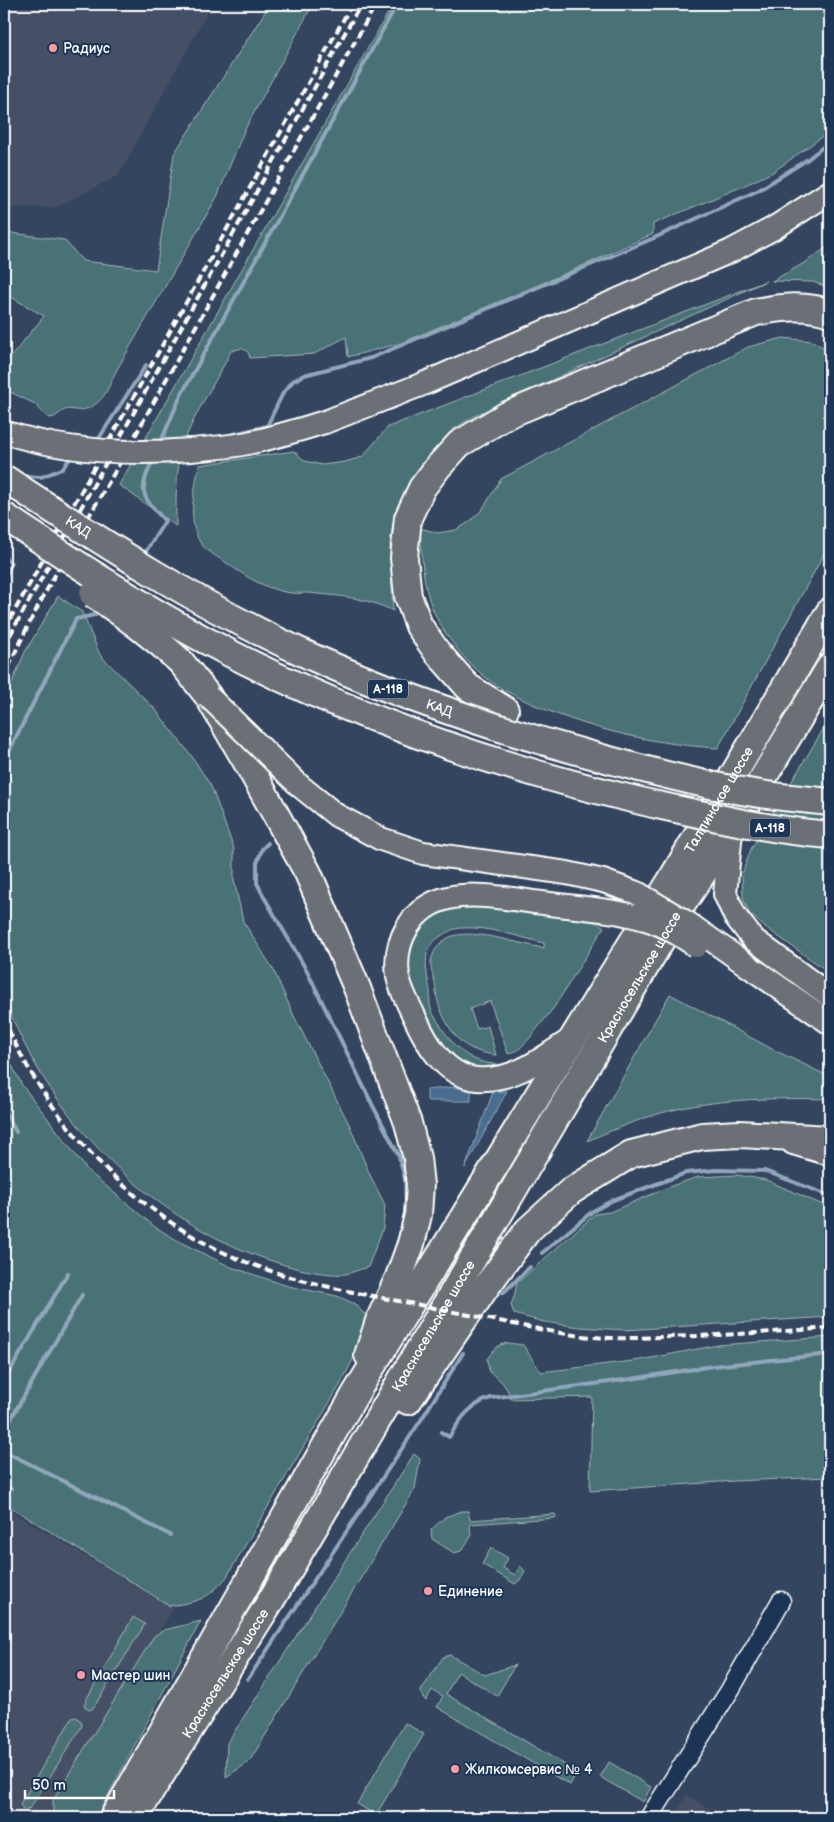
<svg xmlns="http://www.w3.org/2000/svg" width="834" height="1822" viewBox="0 0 834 1822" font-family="'Balsamiq Sans',sans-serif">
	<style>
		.built { fill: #445065 }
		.green { fill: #4a7276; stroke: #a4b8ba }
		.water { fill: #486d90; stroke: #91a7bc }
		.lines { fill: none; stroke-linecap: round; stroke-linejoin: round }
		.stream { stroke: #91a7bc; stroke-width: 4 }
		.minor-casing { stroke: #fff; stroke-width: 21 }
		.major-casing { stroke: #fff; stroke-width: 26 }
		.highway-casing { stroke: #fff; stroke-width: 30 }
		.minor { stroke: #1d3557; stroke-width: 18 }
		.major { stroke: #6a7074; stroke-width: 22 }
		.highway { stroke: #6a7074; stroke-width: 26 }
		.rail { stroke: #fff; stroke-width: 4; stroke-dasharray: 8 4; stroke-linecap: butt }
		.major-bridge-casing { stroke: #fff; stroke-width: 26; stroke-linecap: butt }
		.highway-bridge-casing { stroke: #fff; stroke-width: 30; stroke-linecap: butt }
		.major-bridge { stroke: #6a7074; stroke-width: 22 }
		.highway-bridge { stroke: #6a7074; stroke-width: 26 }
		.poi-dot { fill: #ff9aa2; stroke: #1d3557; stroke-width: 2 }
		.labels { text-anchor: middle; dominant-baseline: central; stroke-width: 4; stroke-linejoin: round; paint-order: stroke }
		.shield { fill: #1d3557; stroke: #bbc2cd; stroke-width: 1 }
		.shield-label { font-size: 12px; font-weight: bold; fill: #fff }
		.poi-label { font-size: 14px; fill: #fff; stroke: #1d3557; text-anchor: start }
		.street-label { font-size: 14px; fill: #fff; stroke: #1d3557 }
	</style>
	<rect width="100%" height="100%" fill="#34455f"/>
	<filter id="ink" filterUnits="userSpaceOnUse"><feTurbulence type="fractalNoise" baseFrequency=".02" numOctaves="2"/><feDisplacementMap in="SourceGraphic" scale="10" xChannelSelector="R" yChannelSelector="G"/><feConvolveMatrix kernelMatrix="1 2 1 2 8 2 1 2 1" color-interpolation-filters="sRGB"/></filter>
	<g filter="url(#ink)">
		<!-- built -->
		<path class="built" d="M 4,4 L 212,4 L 119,175 L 57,207 L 4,208 Z
			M 4,1507 L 173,1609 L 49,1818 L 4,1818 Z
			M 687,1795 L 724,1818 L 673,1818 Z"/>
		<!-- green -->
		<path class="green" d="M 270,4 L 313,4 L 244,131 L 217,197 L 116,371 C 108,389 102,407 81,410 C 76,411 70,408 65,410 C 58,413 57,418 48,418 L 35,404 L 4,389 L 4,355 L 10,358 L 44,316 L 4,293 L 4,232 L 64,240 L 83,261 L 156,270 L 174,154 Z
			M 393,4 L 830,4 L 830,131 L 773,172 L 741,187 L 653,224 L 653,234 L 564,274 L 401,343 L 348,357 L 346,337 L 314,354 L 250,358 L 248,352 L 242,348 L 231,351 C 218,378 201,403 189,430 C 175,460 176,495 176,526 L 119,485 Z
			M 830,245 L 830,288 L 813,282 L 772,281 L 806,262 Z
			M 766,281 L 478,414 L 452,430 L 423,462 L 408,485 L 399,504 L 393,522 L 390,544 L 393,611 C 366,597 338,596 308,593 C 301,593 293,594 285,592 C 264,588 245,576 228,564 C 220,558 209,553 203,546 C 185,525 195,489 199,465 L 294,451 L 305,461 L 322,465 L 345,462 L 362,457 L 388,427 Z
			M 783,338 L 812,341 L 830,351 L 830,543 L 718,748 C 647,744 569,725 506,691 C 476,675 447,642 433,610 C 422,584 422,557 420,528 L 438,533 L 456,530 L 469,522 L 482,510 L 501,479 L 748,347 Z
			M 58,596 L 82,612 L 100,655 L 155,709 L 193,758 L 211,786 L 234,849 L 234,880 L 243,921 L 273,969 L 294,1016 L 350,1126 L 369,1173 L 385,1205 L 383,1228 L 368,1267 C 361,1269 353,1272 346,1274 C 342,1275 336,1274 331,1274 C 308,1272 290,1267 269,1260 C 150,1221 44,1113 4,996 L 4,701 L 25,652 Z
			M 830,718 L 830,973 L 762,925 L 749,913 L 743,898 L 742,874 L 751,849 Z
			M 463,906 L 482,906 L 585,919 L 598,923 L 604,927 L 555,1006 L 529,1039 L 518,1050 L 508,1054 L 490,1001 L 470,1009 L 477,1029 L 488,1026 L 496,1055 C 483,1054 468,1049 458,1039 C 450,1030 441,1014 438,1002 C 436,996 436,989 435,983 C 433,976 430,968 431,961 C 433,950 442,939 453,936 C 477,929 518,944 544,948 L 544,943 C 519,937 487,926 462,928 C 454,928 447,932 441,936 C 419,949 427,972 430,991 C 431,995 429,999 430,1003 C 430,1010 435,1017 439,1023 C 453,1047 470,1064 498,1064 L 497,1069 L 466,1066 L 451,1057 L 435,1041 L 407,985 L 405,958 L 417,928 L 430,916 L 447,908 Z
			M 670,994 L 772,1049 L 830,1077 L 830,1099 C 778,1098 724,1098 673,1110 C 643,1117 615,1129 587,1141 Z
			M 4,1050 L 22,1085 L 88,1171 L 155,1227 L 182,1243 L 231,1267 L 288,1286 L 337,1296 L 355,1304 L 363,1313 L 375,1316 L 340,1385 L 226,1578 C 206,1600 200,1601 170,1606 L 4,1503 Z
			M 737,1175 L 766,1180 L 830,1208 L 830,1317 L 624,1330 L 580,1327 L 544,1322 L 514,1314 L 511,1305 L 514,1297 L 517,1283 L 595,1214 L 610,1212 L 674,1185 L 698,1177 Z
			M 830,1337 L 830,1477 L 734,1481 L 590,1491 L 592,1397 L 511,1399 C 506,1386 502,1380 489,1372 L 487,1359 C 499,1342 503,1342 523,1345 L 541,1372 L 641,1360 L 718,1345 Z
			M 414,1454 L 420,1459 L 415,1489 L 249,1762 L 226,1777 L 227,1743 Z
			M 462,1511 L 468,1511 L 470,1520 L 555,1514 L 556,1516 L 555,1518 L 470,1524 L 471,1537 L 461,1551 L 454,1553 L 432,1539 L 431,1530 L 445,1517 Z
			M 491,1548 L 508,1558 L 503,1568 L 515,1575 L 520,1566 L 525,1571 L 520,1580 L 515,1584 L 482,1564 Z
			M 133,1617 L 145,1624 L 94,1707 L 90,1710 L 87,1709 L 84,1705 L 86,1700 Z
			M 201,1621 L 96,1818 L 53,1818 L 53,1801 L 57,1793 L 154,1636 L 164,1630 Z
			M 450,1655 L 485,1675 L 515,1665 L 497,1696 L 458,1672 L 446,1694 L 577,1772 L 570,1785 L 437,1707 L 443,1696 L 432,1690 L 426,1701 L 422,1696 L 421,1691 L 443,1657 Z
			M 76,1717 L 81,1721 L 82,1726 L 30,1808 L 23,1810 L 20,1804 L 72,1718 Z
			M 405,1723 L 424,1734 L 376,1815 L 357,1804 Z
			M 609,1762 L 651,1787 L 643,1802 L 600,1777 Z"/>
		<!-- water -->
		<path class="water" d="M 454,1087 L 471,1090 L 471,1101 L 429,1101 L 427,1100 L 427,1090 Z
			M 507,1091 L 465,1168 L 493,1092 Z"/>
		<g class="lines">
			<!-- stream -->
			<path class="stream" d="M 225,436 L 267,426 L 283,393 L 293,381 L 304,375 L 371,358 L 654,238 L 759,190 L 808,159 L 830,141
				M 96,443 L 146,365
				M 160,444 L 180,397 L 397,4
				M 22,479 L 24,476 L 41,477 L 62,469 L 72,456
				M 4,506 L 12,493
				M 143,556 L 165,521 C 142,496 137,493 153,460
				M 4,557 L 11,563 L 4,583
				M 126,584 L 134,571
				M 4,801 L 8,753 L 76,619 L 104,613
				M 268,843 L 262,849 L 257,863 L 257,883 L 264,897 L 307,971 L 372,1104 L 399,1156 L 405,1179 L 406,1204
				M 4,1110 L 16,1132
				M 395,1250 L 402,1228
				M 542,1253 L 593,1211 L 613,1200 L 686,1173 L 716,1170 L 765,1171 L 830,1196
				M 503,1293 L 530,1267
				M 4,1381 L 68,1273
				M 4,1431 L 82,1295
				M 441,1432 L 449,1437 C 461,1418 469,1405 491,1398 L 631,1379 L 713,1366 L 830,1354
				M 4,1451 L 170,1535
				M 4,1484 L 11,1489
				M 248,1679 L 421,1420 L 463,1353"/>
			<defs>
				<path id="minor" d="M 649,1818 L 730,1690 L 781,1601"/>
				<path id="major" d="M 325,422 L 423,384 L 731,251 L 774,228 L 830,192
					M 731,831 L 725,894 L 735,916 L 753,939 L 830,996
					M 550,904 C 520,901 478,891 448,898 C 412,906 393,941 398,976 C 400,990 409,1005 415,1018 C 427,1044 445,1076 477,1079 C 514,1082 544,1057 573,1038
					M 747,965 L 830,1023
					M 793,1143 L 830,1154"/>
				<g id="highway">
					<path d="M 181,662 L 208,696 L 249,766 L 308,873 L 357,988 L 408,1123 L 417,1158 L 420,1185 L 418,1215 L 411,1244 L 399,1277 L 379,1321 L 368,1355"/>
					<path d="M 505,710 L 468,687 L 437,652 L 419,626 L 408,596 L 404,558 L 408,518 L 422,488 L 438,467 L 459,444 L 507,415 L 756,312 C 780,307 806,304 830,313"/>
					<path d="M 811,800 L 830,802"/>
					<path d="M 408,1401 L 486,1287 L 528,1230 L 571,1191 L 631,1154 L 702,1136 L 740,1134 L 830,1139"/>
					<path id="s1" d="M 113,1818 L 357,1391 L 605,986 L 670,882 L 830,611"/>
					<path id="s2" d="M 134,1818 L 270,1602 L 683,903 L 731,831 L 830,667"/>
				</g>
			</defs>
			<!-- minor casing -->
			<use href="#minor" class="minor-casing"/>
			<!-- major casing -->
			<use href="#major" class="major-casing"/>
			<!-- highway casing -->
			<use href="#highway" class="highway-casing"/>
			<!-- minor -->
			<use href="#minor" class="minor"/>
			<!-- major -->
			<use href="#major" class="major"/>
			<!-- highway -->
			<use href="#highway" class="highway"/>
			<!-- rail -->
			<path class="rail" d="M 4,630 L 352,4
				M 4,646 L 361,4
				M 4,678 C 38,596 88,521 131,443 C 212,297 294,150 376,4
				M 4,1019 C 48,1124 140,1221 246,1262 C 302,1284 362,1294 420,1305 C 453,1312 486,1318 518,1325 C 543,1330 568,1335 593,1337 C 615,1339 638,1338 660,1337 C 717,1336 773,1332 830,1328"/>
			<defs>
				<path id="major-bridge" d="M 4,432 C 65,452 127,455 191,450 C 211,448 232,447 252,442 C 276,437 301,429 325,422
					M 208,696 L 300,786 L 336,815 L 381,839 L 423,853 L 567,873 L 603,881 L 637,893 L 689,924 L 747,965
					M 550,904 C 582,908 615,910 645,919 C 663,924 682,936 696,946"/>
				<g id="highway-bridge">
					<path id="s3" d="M 4,478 C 103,543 203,608 312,657 C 404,698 499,730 595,756 C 667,776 737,794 811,800"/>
					<path d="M 4,516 C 69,559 134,602 203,639 C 344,715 498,768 653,804 C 712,817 770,830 830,835"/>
					<path d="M 93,594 C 125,615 154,637 181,662"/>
				</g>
			</defs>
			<!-- major-bridge casing -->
			<use href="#major-bridge" class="major-bridge-casing"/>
			<!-- highway-bridge casing -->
			<use href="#highway-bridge" class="highway-bridge-casing"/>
			<!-- major-bridge -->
			<use href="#major-bridge" class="major-bridge"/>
			<!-- highway-bridge -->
			<use href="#highway-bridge" class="highway-bridge"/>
		</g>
	</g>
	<!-- markers -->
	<g class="poi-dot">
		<circle cx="53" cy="48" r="5"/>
		<circle cx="428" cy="1591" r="5"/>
		<circle cx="81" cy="1675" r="5"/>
		<circle cx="455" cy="1769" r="5"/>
	</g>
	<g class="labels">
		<!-- shield labels -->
		<g class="shield">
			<rect x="368" y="679.5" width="40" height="19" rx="4"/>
			<rect x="750" y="818.5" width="40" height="19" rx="4"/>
		</g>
		<g class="shield-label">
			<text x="388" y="689">А-118</text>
			<text x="770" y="828">А-118</text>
		</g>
		<!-- poi labels -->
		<g class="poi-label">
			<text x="63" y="48">Радиус</text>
			<text x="438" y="1591">Единение</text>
			<text x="91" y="1675">Мастер шин</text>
			<text x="465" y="1769">Жилкомсервис № 4</text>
		</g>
		<!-- street labels -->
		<g class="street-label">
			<text stroke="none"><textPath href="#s3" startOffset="89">КАД</textPath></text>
			<text stroke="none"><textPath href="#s3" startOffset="494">КАД</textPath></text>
			<text stroke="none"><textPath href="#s1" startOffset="1185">Таллинское шоссе</textPath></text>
			<text stroke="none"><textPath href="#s2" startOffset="981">Красносельское шоссе</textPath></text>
			<text stroke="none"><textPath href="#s2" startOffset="576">Красносельское шоссе</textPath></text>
			<text stroke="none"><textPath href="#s2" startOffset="171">Красносельское шоссе</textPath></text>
		</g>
	</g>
	<!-- margin -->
	<rect width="834" height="1822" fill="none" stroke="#1d3557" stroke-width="20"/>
	<rect x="10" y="10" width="814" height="1802" fill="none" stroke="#fff" stroke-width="2" filter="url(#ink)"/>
	<!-- scale -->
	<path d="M25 1790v8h89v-8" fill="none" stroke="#ffffff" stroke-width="2.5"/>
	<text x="32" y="1790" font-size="15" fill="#ffffff" stroke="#1d3557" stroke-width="4" paint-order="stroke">50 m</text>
</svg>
